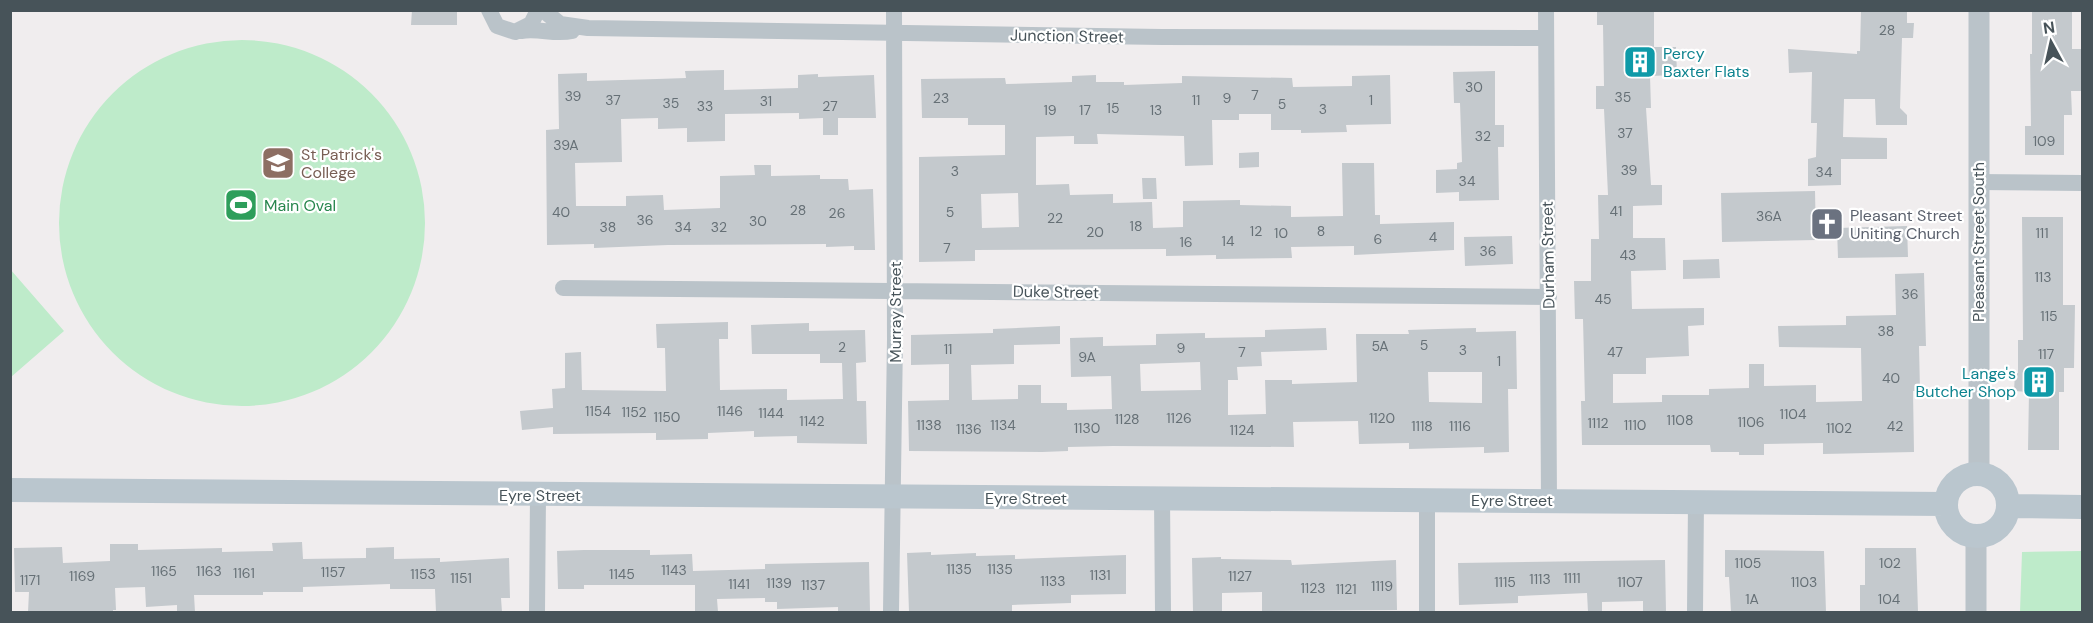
<svg xmlns="http://www.w3.org/2000/svg" width="2093" height="623" viewBox="0 0 2093 623" font-family="'DM Sans',sans-serif">
	<style>
		.green { fill: #beebca }
		.building { fill: #c4c9cd; fill-rule: evenodd }
		.lines { fill: none; stroke-linecap: round; stroke-linejoin: round }
		.minor { stroke: #bac3c9; stroke-width: 16 }
		.tertiary { stroke: #bac3c9; stroke-width: 21 }
		.secondary { stroke: #bac6ce; stroke-width: 24 }
		.labels { text-anchor: middle; dominant-baseline: central; stroke-width: 4.5; stroke-linejoin: round; paint-order: stroke }
		.number-label { font-size: 14px; fill: #667076 }
		.street-label { font-size: 16px; fill: #475359; stroke: #fff }
		.culture-label { font-size: 16px; fill: #0d838f; stroke: #fff; text-anchor: start }
		.education-label { font-size: 16px; fill: #785e54; stroke: #fff; text-anchor: start }
		.leisure-label { font-size: 16px; fill: #27864d; stroke: #fff; text-anchor: start }
		.worship-label { font-size: 16px; fill: #5b616d; stroke: #fff; text-anchor: start }
	</style>
	<rect width="100%" height="100%" fill="#f0edee"/>
	<!-- green -->
	<path class="green" d="M59 223a183 183 0 1 1 366 0a183 183 0 1 1-366 0Z
		M 10,269 L 64,331 L 11,377 L 10,377 Z
		M 2082,551 L 2082,612 L 2020,612 L 2022,552 Z"/>
	<!-- building -->
	<path class="building" d="M 412,10 L 457,10 L 457,25 L 411,25 Z
		M 1597,10 L 1654,10 L 1654,47 L 1676,47 L 1677,75 L 1650,76 L 1651,108 L 1646,108 L 1651,185 L 1662,185 L 1662,205 L 1633,206 L 1633,238 L 1665,238 L 1666,270 L 1631,271 L 1632,309 L 1704,308 L 1704,325 L 1688,326 L 1689,356 L 1646,358 L 1646,374 L 1613,374 L 1613,403 L 1662,402 L 1662,395 L 1709,395 L 1709,389 L 1749,388 L 1749,364 L 1764,364 L 1764,386 L 1816,385 L 1816,402 L 1862,401 L 1861,348 L 1779,347 L 1778,326 L 1846,325 L 1846,316 L 1896,315 L 1895,274 L 1924,273 L 1926,346 L 1919,346 L 1920,391 L 1913,391 L 1914,452 L 1823,454 L 1823,443 L 1764,444 L 1764,455 L 1739,455 L 1739,452 L 1711,452 L 1710,445 L 1582,445 L 1581,401 L 1585,401 L 1583,319 L 1575,319 L 1574,281 L 1591,281 L 1591,239 L 1599,239 L 1598,195 L 1608,195 L 1604,109 L 1596,109 L 1596,86 L 1604,86 L 1603,25 L 1597,25 Z
		M 1861,10 L 1907,10 L 1907,23 L 1914,23 L 1913,38 L 1902,38 L 1900,108 L 1907,115 L 1907,125 L 1876,125 L 1875,99 L 1844,99 L 1843,137 L 1887,138 L 1887,159 L 1841,159 L 1841,185 L 1808,186 L 1808,159 L 1816,157 L 1817,123 L 1811,123 L 1812,72 L 1789,73 L 1788,49 L 1857,54 L 1857,51 L 1860,51 Z
		M 2032,10 L 2072,10 L 2072,49 L 2082,49 L 2082,91 L 2071,91 L 2072,115 L 2064,115 L 2064,155 L 2025,155 L 2025,126 L 2031,126 L 2030,54 L 2032,54 Z
		M 724,70 L 724,90 L 798,88 L 798,75 L 818,74 L 818,77 L 874,75 L 876,118 L 838,118 L 838,135 L 823,135 L 823,118 L 799,119 L 799,113 L 725,114 L 725,141 L 687,142 L 687,128 L 658,129 L 658,118 L 621,119 L 622,162 L 575,163 L 576,206 L 626,206 L 626,196 L 663,195 L 664,210 L 720,208 L 720,176 L 755,175 L 754,165 L 771,165 L 771,176 L 820,175 L 820,179 L 848,179 L 849,190 L 873,189 L 875,250 L 854,250 L 854,246 L 826,247 L 826,244 L 668,245 L 594,248 L 594,244 L 547,245 L 546,130 L 559,129 L 558,74 L 587,73 L 587,81 L 657,79 L 686,78 L 685,71 Z
		M 1495,71 L 1495,125 L 1504,125 L 1504,147 L 1498,147 L 1499,200 L 1459,201 L 1459,192 L 1436,193 L 1436,170 L 1457,169 L 1457,163 L 1462,162 L 1460,103 L 1454,103 L 1453,72 Z
		M 1096,75 L 1096,82 L 1124,82 L 1124,85 L 1182,83 L 1182,76 L 1292,78 L 1293,87 L 1352,86 L 1352,76 L 1390,75 L 1391,124 L 1346,125 L 1347,132 L 1301,133 L 1301,130 L 1271,130 L 1271,114 L 1239,114 L 1239,120 L 1212,120 L 1213,165 L 1185,166 L 1184,136 L 1097,134 L 1098,144 L 1074,144 L 1074,136 L 1036,137 L 1036,185 L 1069,184 L 1070,195 L 1113,194 L 1113,203 L 1152,202 L 1153,228 L 1183,227 L 1183,201 L 1240,200 L 1240,205 L 1291,206 L 1291,217 L 1343,216 L 1342,163 L 1374,163 L 1375,215 L 1380,215 L 1380,224 L 1454,222 L 1454,250 L 1354,255 L 1354,246 L 1291,247 L 1292,258 L 1216,259 L 1216,255 L 1166,256 L 1166,249 L 975,250 L 975,261 L 919,262 L 919,157 L 1005,155 L 1005,125 L 968,125 L 968,118 L 922,118 L 921,79 L 1005,78 L 1006,84 L 1072,82 L 1072,76 ZM 1018,193 L 1019,227 L 982,228 L 981,194 Z
		M 1259,152 L 1259,167 L 1239,168 L 1239,153 Z
		M 1142,178 L 1156,178 L 1157,199 L 1143,199 Z
		M 1815,191 L 1816,240 L 1722,242 L 1721,193 Z
		M 2022,217 L 2063,217 L 2063,305 L 2075,305 L 2074,368 L 2064,368 L 2064,392 L 2059,392 L 2059,450 L 2028,450 L 2029,392 L 2014,391 L 2015,373 L 2018,373 L 2018,340 L 2023,340 Z
		M 1907,226 L 1908,257 L 1838,258 L 1837,228 Z
		M 1512,236 L 1513,264 L 1465,266 L 1464,237 Z
		M 1719,259 L 1720,278 L 1683,279 L 1683,260 Z
		M 728,322 L 728,339 L 719,339 L 720,390 L 787,389 L 787,400 L 843,399 L 842,363 L 820,363 L 820,354 L 752,354 L 751,325 L 809,323 L 809,331 L 865,330 L 866,362 L 856,363 L 857,401 L 866,401 L 867,444 L 797,443 L 797,436 L 754,437 L 754,431 L 708,433 L 708,439 L 656,440 L 656,433 L 553,434 L 553,427 L 522,430 L 520,411 L 553,408 L 552,389 L 565,388 L 565,353 L 581,352 L 582,390 L 666,391 L 665,348 L 657,348 L 656,324 Z
		M 1060,326 L 1060,344 L 1014,345 L 1014,364 L 971,365 L 972,400 L 1018,399 L 1018,385 L 1041,385 L 1041,403 L 1067,403 L 1067,410 L 1112,409 L 1111,376 L 1071,377 L 1070,338 L 1103,337 L 1103,346 L 1156,345 L 1156,334 L 1205,333 L 1205,338 L 1265,337 L 1265,330 L 1326,328 L 1327,350 L 1261,352 L 1262,366 L 1237,367 L 1238,380 L 1228,380 L 1228,415 L 1266,414 L 1265,380 L 1292,380 L 1292,384 L 1357,382 L 1356,334 L 1409,334 L 1408,330 L 1438,329 L 1476,328 L 1476,332 L 1516,331 L 1517,389 L 1508,389 L 1509,452 L 1484,453 L 1484,447 L 1409,449 L 1409,443 L 1359,444 L 1358,421 L 1293,422 L 1294,447 L 1113,446 L 1068,447 L 1068,451 L 1042,452 L 909,451 L 908,401 L 949,400 L 949,364 L 911,365 L 911,335 L 993,333 L 993,329 ZM 1200,362 L 1201,390 L 1141,391 L 1140,364 ZM 1428,372 L 1482,372 L 1482,403 L 1429,402 Z
		M 302,542 L 303,559 L 366,558 L 366,548 L 394,547 L 394,559 L 440,558 L 440,562 L 509,558 L 510,598 L 501,598 L 502,612 L 436,612 L 435,589 L 390,589 L 390,584 L 303,587 L 303,592 L 263,592 L 263,595 L 194,595 L 195,612 L 177,612 L 177,605 L 146,607 L 145,587 L 115,588 L 116,610 L 113,610 L 113,612 L 28,612 L 29,592 L 15,592 L 14,548 L 62,547 L 63,563 L 110,561 L 110,544 L 138,544 L 138,550 L 222,548 L 222,552 L 273,551 L 272,543 Z
		M 1865,548 L 1916,548 L 1918,612 L 1860,612 L 1860,585 L 1865,585 Z
		M 584,550 L 650,550 L 650,555 L 692,554 L 693,571 L 765,569 L 765,564 L 869,562 L 870,612 L 838,612 L 838,607 L 777,609 L 777,602 L 765,602 L 765,598 L 717,599 L 718,612 L 695,612 L 695,585 L 584,585 L 584,589 L 558,589 L 557,551 Z
		M 1725,550 L 1824,551 L 1826,612 L 1731,612 L 1729,577 L 1725,577 Z
		M 931,552 L 931,555 L 976,553 L 976,556 L 1015,555 L 1015,559 L 1126,555 L 1126,594 L 1071,595 L 1071,603 L 1012,605 L 1012,612 L 909,612 L 907,553 Z
		M 1221,557 L 1221,559 L 1291,560 L 1292,565 L 1396,560 L 1397,610 L 1262,611 L 1262,592 L 1222,593 L 1222,612 L 1193,612 L 1192,558 Z
		M 1665,560 L 1666,612 L 1643,612 L 1643,601 L 1602,602 L 1602,612 L 1588,612 L 1587,593 L 1518,596 L 1518,603 L 1459,605 L 1458,563 Z"/>
	<g class="lines">
		<!-- minor -->
		<path class="minor" d="M 489,10 L 497,26 L 515,32 L 531,24 L 538,10
			M 543,10 L 560,24 L 588,28 L 1162,37 L 1546,38
			M 1546,10 L 1549,500
			M 521,31 C 539,28 555,35 572,31
			M 1977,182 L 2082,183
			M 563,288 L 1549,297
			M 1162,498 L 1163,612
			M 537,612 L 538,495
			M 891,612 L 895,339 L 894,10
			M 1427,612 L 1427,501
			M 1695,612 L 1696,501"/>
		<!-- tertiary -->
		<path class="tertiary" d="M 1979,474 L 1979,10
			M 1976,612 L 1976,537"/>
		<!-- secondary -->
		<path class="secondary" d="M1946 505a31 31 0 1 1 62 0a31 31 0 1 1-62 0Z
			M 10,490 L 1946,504
			M 2008,506 L 2082,507"/>
	</g>
	<!-- icons -->
	<defs>
		<symbol id="building-square" viewBox="-11 -11 22 22"><rect x="-9" y="-9" width="18" height="18" rx="4" fill="#0f9aa8" stroke="#fff"/><path d="M-4-6H4V6H1V3H-1V6H-4ZM-2.5-4.3h1.7v1.8h-1.7ZM.8-4.3h1.7v1.8H.8ZM-2.5-1h1.7V.8h-1.7ZM.8-1h1.7V.8H.8Z" fill="#fff"/></symbol>
		<symbol id="school-square" viewBox="-11 -11 22 22"><rect x="-9" y="-9" width="18" height="18" rx="4" fill="#8d6e63" stroke="#fff"/><path d="M0-5L7-2L0 1L-7-2ZM-4 1L0 2.5L4 1V4Q0 6-4 4Z" fill="#fff"/></symbol>
		<symbol id="stadium-square" viewBox="-11 -11 22 22"><rect x="-9" y="-9" width="18" height="18" rx="4" fill="#2e9e5b" stroke="#fff"/><path d="M0-5a6.5 5 0 1 0 0 10a6.5 5 0 1 0 0-10ZM-3.5-1.8h7v3.6h-7Z" fill="#fff"/></symbol>
		<symbol id="church-square" viewBox="-11 -11 22 22"><rect x="-9" y="-9" width="18" height="18" rx="4" fill="#6b7280" stroke="#fff"/><path d="M-1.2-6h2.4v3.5h3.3v2.4h-3.3V6h-2.4V-.1h-3.3v-2.4h3.3Z" fill="#fff"/></symbol>
	</defs>
	<g fill-rule="evenodd">
		<use href="#building-square" x="1621" y="43" width="38" height="38"/>
		<use href="#school-square" x="259" y="144" width="38" height="38"/>
		<use href="#stadium-square" x="222" y="186" width="38" height="38"/>
		<use href="#church-square" x="1808" y="205" width="38" height="38"/>
		<use href="#building-square" x="2020" y="363" width="38" height="38"/>
	</g>
	<g class="labels">
		<!-- number labels -->
		<g class="number-label">
			<text x="1887" y="30">28</text>
			<text x="1474" y="87">30</text>
			<text x="1255" y="95">7</text>
			<text x="573" y="96">39</text>
			<text x="1623" y="97">35</text>
			<text x="941" y="98">23</text>
			<text x="1227" y="98">9</text>
			<text x="613" y="100">37</text>
			<text x="1196" y="100">11</text>
			<text x="1371" y="100">1</text>
			<text x="766" y="101">31</text>
			<text x="671" y="103">35</text>
			<text x="1282" y="104">5</text>
			<text x="705" y="106">33</text>
			<text x="830" y="106">27</text>
			<text x="1113" y="108">15</text>
			<text x="1323" y="109">3</text>
			<text x="1050" y="110">19</text>
			<text x="1085" y="110">17</text>
			<text x="1156" y="110">13</text>
			<text x="1625" y="133">37</text>
			<text x="1483" y="136">32</text>
			<text x="2044" y="141">109</text>
			<text x="566" y="145">39A</text>
			<text x="1629" y="170">39</text>
			<text x="955" y="171">3</text>
			<text x="1824" y="172">34</text>
			<text x="1467" y="181">34</text>
			<text x="798" y="210">28</text>
			<text x="1616" y="211">41</text>
			<text x="561" y="212">40</text>
			<text x="950" y="212">5</text>
			<text x="837" y="213">26</text>
			<text x="1769" y="216">36A</text>
			<text x="1055" y="218">22</text>
			<text x="645" y="220">36</text>
			<text x="758" y="221">30</text>
			<text x="1136" y="226">18</text>
			<text x="608" y="227">38</text>
			<text x="683" y="227">34</text>
			<text x="719" y="227">32</text>
			<text x="1256" y="231">12</text>
			<text x="1321" y="231">8</text>
			<text x="1095" y="232">20</text>
			<text x="1281" y="233">10</text>
			<text x="2042" y="233">111</text>
			<text x="1433" y="237">4</text>
			<text x="1378" y="239">6</text>
			<text x="1228" y="241">14</text>
			<text x="1186" y="242">16</text>
			<text x="947" y="248">7</text>
			<text x="1488" y="251">36</text>
			<text x="1628" y="255">43</text>
			<text x="2043" y="277">113</text>
			<text x="1910" y="294">36</text>
			<text x="1603" y="299">45</text>
			<text x="2049" y="316">115</text>
			<text x="1886" y="331">38</text>
			<text x="1424" y="345">5</text>
			<text x="1380" y="346">5A</text>
			<text x="842" y="347">2</text>
			<text x="1181" y="348">9</text>
			<text x="948" y="349">11</text>
			<text x="1463" y="350">3</text>
			<text x="1242" y="352">7</text>
			<text x="1615" y="352">47</text>
			<text x="2046" y="354">117</text>
			<text x="1087" y="357">9A</text>
			<text x="1499" y="361">1</text>
			<text x="1891" y="378">40</text>
			<text x="598" y="411">1154</text>
			<text x="730" y="411">1146</text>
			<text x="634" y="412">1152</text>
			<text x="771" y="413">1144</text>
			<text x="1793" y="414">1104</text>
			<text x="667" y="417">1150</text>
			<text x="1179" y="418">1126</text>
			<text x="1382" y="418">1120</text>
			<text x="1127" y="419">1128</text>
			<text x="1680" y="420">1108</text>
			<text x="812" y="421">1142</text>
			<text x="1751" y="422">1106</text>
			<text x="1598" y="423">1112</text>
			<text x="929" y="425">1138</text>
			<text x="1003" y="425">1134</text>
			<text x="1635" y="425">1110</text>
			<text x="1422" y="426">1118</text>
			<text x="1460" y="426">1116</text>
			<text x="1895" y="426">42</text>
			<text x="1087" y="428">1130</text>
			<text x="1839" y="428">1102</text>
			<text x="969" y="429">1136</text>
			<text x="1242" y="430">1124</text>
			<text x="1748" y="563">1105</text>
			<text x="1890" y="563">102</text>
			<text x="959" y="569">1135</text>
			<text x="1000" y="569">1135</text>
			<text x="674" y="570">1143</text>
			<text x="164" y="571">1165</text>
			<text x="209" y="571">1163</text>
			<text x="333" y="572">1157</text>
			<text x="244" y="573">1161</text>
			<text x="423" y="574">1153</text>
			<text x="622" y="574">1145</text>
			<text x="1100" y="575">1131</text>
			<text x="82" y="576">1169</text>
			<text x="1240" y="576">1127</text>
			<text x="461" y="578">1151</text>
			<text x="1572" y="578">1111</text>
			<text x="1540" y="579">1113</text>
			<text x="30" y="580">1171</text>
			<text x="1053" y="581">1133</text>
			<text x="1505" y="582">1115</text>
			<text x="1630" y="582">1107</text>
			<text x="1804" y="582">1103</text>
			<text x="779" y="583">1139</text>
			<text x="739" y="584">1141</text>
			<text x="813" y="585">1137</text>
			<text x="1382" y="586">1119</text>
			<text x="1313" y="588">1123</text>
			<text x="1346" y="589">1121</text>
			<text x="1752" y="599">1A</text>
			<text x="1889" y="599">104</text>
		</g>
		<!-- street labels -->
		<g class="street-label">
			<text transform="translate(1067 36) rotate(1)">Junction Street</text>
			<text transform="translate(1978 242) rotate(-90)">Pleasant Street South</text>
			<text transform="translate(1548 255) rotate(-91)">Durham Street</text>
			<text transform="translate(1056 292) rotate(1)">Duke Street</text>
			<text transform="translate(895 312) rotate(-90)">Murray Street</text>
			<text x="540" y="495">Eyre Street</text>
			<text x="1026" y="498">Eyre Street</text>
			<text x="1512" y="500">Eyre Street</text>
		</g>
		<!-- culture labels -->
		<g class="culture-label">
			<text x="1663" y="53">Percy<tspan x="1663" dy="18">Baxter Flats</tspan></text>
			<text x="2016" y="373" text-anchor="end">Lange's<tspan x="2016" dy="18">Butcher Shop</tspan></text>
		</g>
		<!-- education labels -->
		<g class="education-label">
			<text x="301" y="154">St Patrick's<tspan x="301" dy="18">College</tspan></text>
		</g>
		<!-- leisure labels -->
		<g class="leisure-label">
			<text x="264" y="205">Main Oval</text>
		</g>
		<!-- worship labels -->
		<g class="worship-label">
			<text x="1850" y="215">Pleasant Street<tspan x="1850" dy="18">Uniting Church</tspan></text>
		</g>
	</g>
	<!-- border -->
	<rect width="2093" height="623" fill="none" stroke="#475359" stroke-width="24"/>
	<!-- north arrow -->
	<g transform="translate(2051 42) rotate(352)" stroke="#ffffff" stroke-width="4.5" paint-order="stroke">
	<path d="M0-4.5L10 22L0 15L-10 22Z" fill="#475359"/>
	<text y="-9" font-size="16" font-weight="bold" text-anchor="middle" fill="#475359">N</text>
	</g>
</svg>
